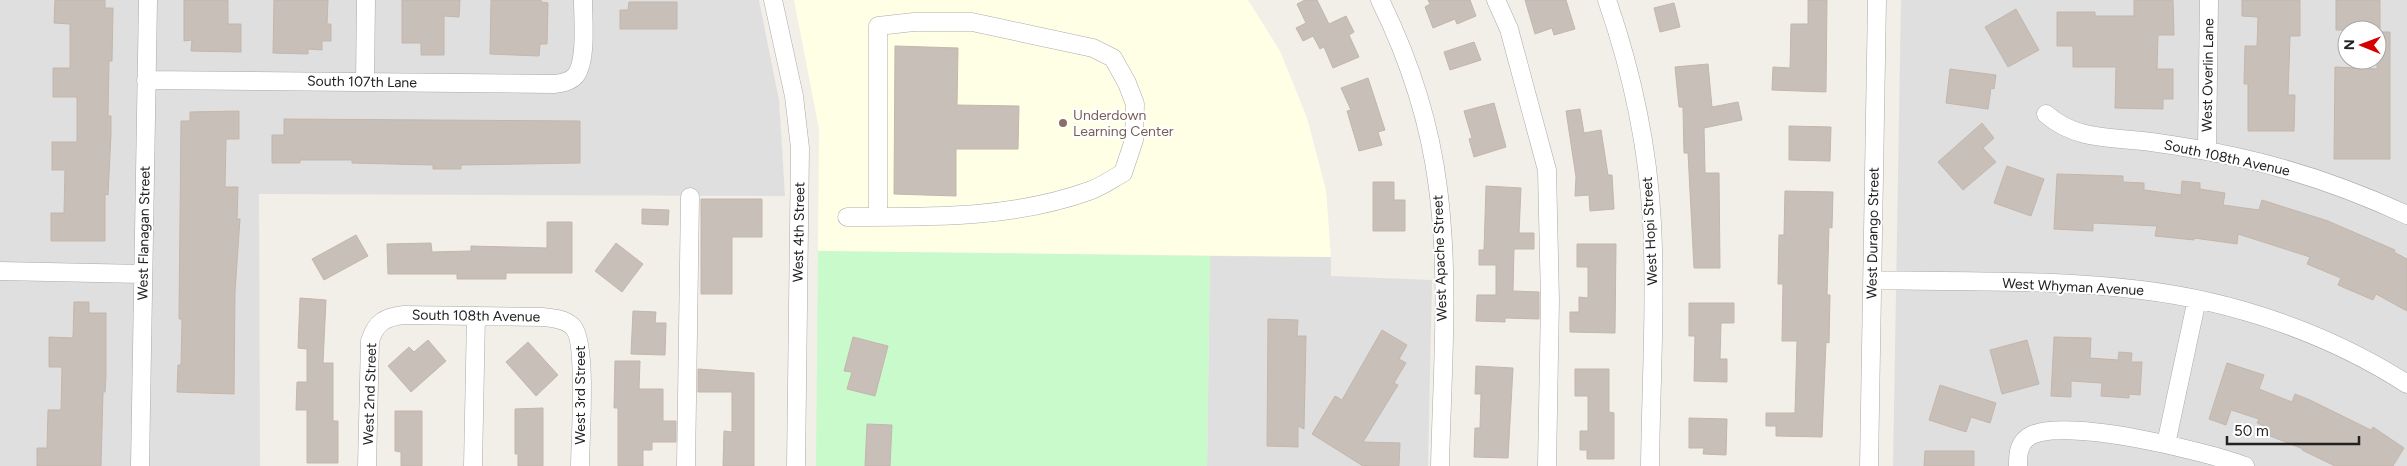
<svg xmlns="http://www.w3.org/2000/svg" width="2407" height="466" viewBox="0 0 2407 466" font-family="Figtree,sans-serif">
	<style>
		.residential { fill: #e0dfdf; fill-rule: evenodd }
		.education { fill: #ffffe5 }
		.park { fill: #c8facc }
		.building { fill: #c7bfb8; stroke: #c4b6ab }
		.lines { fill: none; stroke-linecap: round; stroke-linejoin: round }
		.minor-casing { stroke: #a9a9a9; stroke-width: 19 }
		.minor { stroke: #fff; stroke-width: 18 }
		.education-dot { fill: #8d6e63; stroke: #fff; stroke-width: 2 }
		.labels { text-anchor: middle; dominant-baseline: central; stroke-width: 4; stroke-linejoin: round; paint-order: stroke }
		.street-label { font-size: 14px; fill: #222; stroke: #fff }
		.education-label { font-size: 14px; fill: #785e54; stroke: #fff; text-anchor: start }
	</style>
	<rect width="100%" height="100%" fill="#f2efe9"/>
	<!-- residential -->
	<path class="residential" d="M 0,0 L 759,0 L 779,100 L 785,196 L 259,194 L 260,466 L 0,466 Z
		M 1901,0 L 2407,0 L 2407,466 L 1893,466 ZM 2347,30 L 2377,30 L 2377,60 L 2347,60 Z
		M 1210,256 L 1331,257 L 1331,276 L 1432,280 L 1428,466 L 1207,466 Z"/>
	<!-- education -->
	<path class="education" d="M 794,0 L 1248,0 L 1280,51 L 1307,118 L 1326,190 L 1331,257 L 818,251 L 819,129 Z"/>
	<!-- park -->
	<path class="park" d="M 818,251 L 1210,256 L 1207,466 L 816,466 Z"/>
	<!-- building -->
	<path class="building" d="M 55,0 L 105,0 L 105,8 L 113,8 L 112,61 L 109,61 L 108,116 L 111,116 L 111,134 L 108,195 L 105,194 L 105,241 L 51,241 L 51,213 L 64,213 L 65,170 L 52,170 L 52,142 L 77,142 L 77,97 L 53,97 L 53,68 L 70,68 L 70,24 L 54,23 Z
		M 184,0 L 228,0 L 228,24 L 241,24 L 241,52 L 191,51 L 192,40 L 184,41 Z
		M 274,0 L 328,0 L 327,24 L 331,24 L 331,41 L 322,41 L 322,50 L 308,49 L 308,54 L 273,53 Z
		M 402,0 L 460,0 L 459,17 L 444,16 L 444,55 L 421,55 L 421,43 L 402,43 Z
		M 491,0 L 541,0 L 541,2 L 548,3 L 547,44 L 540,44 L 539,56 L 490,54 Z
		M 1305,0 L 1317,0 L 1329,24 L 1346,16 L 1354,32 L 1349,35 L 1359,57 L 1333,68 L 1324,47 L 1320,49 L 1313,36 L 1303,41 L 1296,28 L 1306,23 L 1297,4 Z
		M 1428,0 L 1470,0 L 1476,16 L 1457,24 L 1455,19 L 1433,28 L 1425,7 L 1430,4 Z
		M 1525,0 L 1566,0 L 1575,29 L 1554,35 L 1552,28 L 1535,34 Z
		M 1808,0 L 1827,0 L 1826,92 L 1772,90 L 1773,67 L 1790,68 L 1791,24 L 1808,24 Z
		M 2134,0 L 2173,0 L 2174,35 L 2158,35 L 2157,69 L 2173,69 L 2173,99 L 2163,99 L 2163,109 L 2115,108 L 2116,67 L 2073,67 L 2073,46 L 2057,46 L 2057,12 L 2095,12 L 2095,16 L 2134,16 Z
		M 2242,0 L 2300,0 L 2300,36 L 2290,36 L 2288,95 L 2295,95 L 2294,131 L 2248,131 L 2248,84 L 2244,84 L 2245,46 L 2257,46 L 2258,17 L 2242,16 Z
		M 2336,0 L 2380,0 L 2380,30 L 2336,30 Z
		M 629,2 L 677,2 L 677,29 L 620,29 L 620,10 L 628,10 Z
		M 1674,3 L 1680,27 L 1660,32 L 1654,8 Z
		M 2016,9 L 2039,50 L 2008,67 L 1985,27 Z
		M 2377,32 L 2390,32 L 2390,159 L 2334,159 L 2335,67 L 2377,69 Z
		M 1474,42 L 1481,60 L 1450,70 L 1444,52 Z
		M 895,46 L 958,48 L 957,105 L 1019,106 L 1018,149 L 956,149 L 956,196 L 894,194 Z
		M 1708,64 L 1712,107 L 1738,102 L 1742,120 L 1704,128 L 1705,173 L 1719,173 L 1720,268 L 1694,268 L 1688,153 L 1684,153 L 1683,107 L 1679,107 L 1675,67 Z
		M 1950,69 L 1996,75 L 1994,89 L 1991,88 L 1988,109 L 1946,103 Z
		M 1368,78 L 1385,130 L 1378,132 L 1382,145 L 1359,151 L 1347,111 L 1351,110 L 1341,88 Z
		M 1494,103 L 1506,147 L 1474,157 L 1469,139 L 1472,138 L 1464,111 Z
		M 1580,109 L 1584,133 L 1601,130 L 1608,175 L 1612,175 L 1614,209 L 1590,211 L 1589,195 L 1575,196 L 1576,177 L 1566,111 Z
		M 239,111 L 239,139 L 226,139 L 225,187 L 238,187 L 237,219 L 240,219 L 235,292 L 234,394 L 177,392 L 178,365 L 181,365 L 182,319 L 179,319 L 181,121 L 190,121 L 190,112 Z
		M 284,119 L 580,121 L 580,163 L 461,165 L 461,169 L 433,169 L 433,165 L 352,163 L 352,160 L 300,160 L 300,163 L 272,163 L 272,135 L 284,135 Z
		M 1982,123 L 1994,138 L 1983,148 L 1996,162 L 1963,190 L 1938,162 Z
		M 1789,126 L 1831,127 L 1830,161 L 1789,160 Z
		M 2007,166 L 2044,179 L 2031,216 L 1994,203 Z
		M 2057,174 L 2123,176 L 2123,182 L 2144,183 L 2144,190 L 2181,195 L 2182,181 L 2200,183 L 2200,189 L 2225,193 L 2223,205 L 2259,210 L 2262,200 L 2328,221 L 2395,250 L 2394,252 L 2407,259 L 2407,311 L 2376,294 L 2373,300 L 2338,285 L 2341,278 L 2307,264 L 2310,257 L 2238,234 L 2237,244 L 2194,238 L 2194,240 L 2155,236 L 2157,226 L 2093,223 L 2093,231 L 2054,229 Z
		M 1373,182 L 1394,182 L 1394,200 L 1405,200 L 1405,231 L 1373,231 Z
		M 1486,186 L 1521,188 L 1519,233 L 1534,233 L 1534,249 L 1514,249 L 1513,291 L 1539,292 L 1539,319 L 1505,318 L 1505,322 L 1476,321 L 1477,295 L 1496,295 L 1496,265 L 1479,265 L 1479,250 L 1484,250 Z
		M 1785,191 L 1833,192 L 1832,228 L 1829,227 L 1827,295 L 1830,295 L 1829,343 L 1826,342 L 1822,437 L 1776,436 L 1776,426 L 1766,426 L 1766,413 L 1795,413 L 1797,341 L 1782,341 L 1783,284 L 1778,284 L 1779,235 L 1784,235 Z
		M 701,199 L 762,199 L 762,237 L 732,237 L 732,294 L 701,294 Z
		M 642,209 L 669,210 L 668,225 L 642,224 Z
		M 547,222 L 572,222 L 572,273 L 506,273 L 506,279 L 457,279 L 457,274 L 388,274 L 387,244 L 431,243 L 432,252 L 471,251 L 471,246 L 547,248 Z
		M 356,235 L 368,256 L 324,280 L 312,259 Z
		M 616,243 L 643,264 L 622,292 L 595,271 Z
		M 1577,244 L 1616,244 L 1615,333 L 1570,332 L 1570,312 L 1579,312 L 1579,297 L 1588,298 L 1588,267 L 1577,267 Z
		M 300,298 L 326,300 L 323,363 L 333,363 L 333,421 L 338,421 L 338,463 L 307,463 L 307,410 L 296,410 L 297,382 L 307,382 L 307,349 L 298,348 Z
		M 74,302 L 89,302 L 89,313 L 106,313 L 106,375 L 105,392 L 103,392 L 101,466 L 37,466 L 37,448 L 47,448 L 48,410 L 61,410 L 62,367 L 49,367 L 49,337 L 73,338 Z
		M 1689,303 L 1734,303 L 1734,323 L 1721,323 L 1720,359 L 1727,359 L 1727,382 L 1694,381 L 1695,336 L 1689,336 Z
		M 633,311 L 656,312 L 655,323 L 666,323 L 665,355 L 631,354 Z
		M 1268,319 L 1298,320 L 1297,336 L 1306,336 L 1304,429 L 1298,426 L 1298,447 L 1267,446 Z
		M 1382,330 L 1407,345 L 1399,359 L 1406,363 L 1394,383 L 1398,385 L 1363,442 L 1400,443 L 1399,466 L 1363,466 L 1312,434 L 1335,396 L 1342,400 Z
		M 853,337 L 888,346 L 875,396 L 847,389 L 852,372 L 844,371 Z
		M 2054,337 L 2091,338 L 2090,358 L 2118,360 L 2119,352 L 2132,353 L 2131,362 L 2142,362 L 2140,395 L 2129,394 L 2129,398 L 2101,396 L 2102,383 L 2071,381 L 2071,397 L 2051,396 Z
		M 428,340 L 446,361 L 411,392 L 388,366 L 409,347 L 414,352 Z
		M 2027,340 L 2039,384 L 2002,394 L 1990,350 Z
		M 528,342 L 558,375 L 536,396 L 506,362 Z
		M 615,361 L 640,361 L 639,389 L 663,389 L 663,421 L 676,421 L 676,442 L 652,442 L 652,450 L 643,450 L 643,466 L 618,466 L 618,408 L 614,408 Z
		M 2227,363 L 2264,375 L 2259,389 L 2292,402 L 2295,394 L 2310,400 L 2371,430 L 2373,427 L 2404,448 L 2393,466 L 2335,466 L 2302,450 L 2303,449 L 2265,434 L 2268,428 L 2257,423 L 2259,419 L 2231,410 L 2226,425 L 2209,419 Z
		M 1476,366 L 1513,368 L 1508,458 L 1474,457 L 1475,428 L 1480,428 L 1481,394 L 1475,394 Z
		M 698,369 L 754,373 L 754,466 L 723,466 L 724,431 L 732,432 L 732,392 L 698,392 Z
		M 1575,369 L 1609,369 L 1609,412 L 1614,413 L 1614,459 L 1587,459 L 1587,450 L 1580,450 L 1580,431 L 1588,431 L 1588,396 L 1575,396 Z
		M 1940,385 L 1996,403 L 1990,423 L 1971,417 L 1966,432 L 1929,420 Z
		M 543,408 L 543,466 L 518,466 L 518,454 L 515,454 L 515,409 Z
		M 395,411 L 422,411 L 422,466 L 401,466 L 401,452 L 395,451 Z
		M 1689,418 L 1727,419 L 1726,455 L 1703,454 L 1704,448 L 1689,448 Z
		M 867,424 L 892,425 L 890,466 L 865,466 Z
		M 1925,451 L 1974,451 L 1974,466 L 1924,466 Z"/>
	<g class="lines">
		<defs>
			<path id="minor" d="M 773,0 L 794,96 L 800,148 L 796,466
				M 1380,0 C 1409,59 1430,123 1438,188 C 1450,280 1442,374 1440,466
				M 1496,0 L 1509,29 L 1547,170 L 1550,300 L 1547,466
				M 1607,0 C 1632,72 1648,147 1652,223 C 1656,303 1651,385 1650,466
				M 146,80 L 554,84 C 562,83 570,82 576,75 C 587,60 583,19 583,0
				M 365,82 L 366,0
				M 2046,114 C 2076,141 2114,137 2151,142 C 2180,146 2209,151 2237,157 C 2296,170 2353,190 2407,215
				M 2207,151 L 2209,0
				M 847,217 C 928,217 1011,219 1089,191 C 1101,187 1112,179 1123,173 L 1134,140 L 1135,104 L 1127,83 L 1113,58 L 1093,48 L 972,22 L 914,22 L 878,26 L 878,217
				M 0,271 L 143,274
				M 1872,280 C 1961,282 2052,279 2141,290 C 2233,301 2328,333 2407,384
				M 2166,444 L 2197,299
				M 140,466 L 148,0
				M 367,466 L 370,341 C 376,322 385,317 404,315 L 543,317 C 553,318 565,319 572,326 C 588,339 580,441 580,466
				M 473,466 L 476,316
				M 686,466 L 690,197
				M 1869,466 L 1877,0
				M 2018,466 C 2018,456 2018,445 2027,438 C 2056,414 2209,452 2245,466"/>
		</defs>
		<!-- minor casing -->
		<use href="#minor" class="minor-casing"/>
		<!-- minor -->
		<use href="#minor" class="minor"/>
	</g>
	<!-- markers -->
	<circle class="education-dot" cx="1063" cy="123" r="5"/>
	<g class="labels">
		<!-- street labels -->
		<g class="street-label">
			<text transform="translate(2208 75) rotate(-89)">West Overlin Lane</text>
			<text transform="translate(362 82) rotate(1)">South 107th Lane</text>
			<text transform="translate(2227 158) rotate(12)">South 108th Avenue</text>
			<text transform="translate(1650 231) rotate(-93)">West Hopi Street</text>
			<text transform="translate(799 232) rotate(-89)">West 4th Street</text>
			<text transform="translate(144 233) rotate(-89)">West Flanagan Street</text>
			<text transform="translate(1873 233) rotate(-89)">West Durango Street</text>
			<text transform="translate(1440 258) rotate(-92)">West Apache Street</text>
			<text transform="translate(2073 287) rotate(3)">West Whyman Avenue</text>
			<text transform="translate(476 316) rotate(1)">South 108th Avenue</text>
			<text transform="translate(370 394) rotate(-88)">West 2nd Street</text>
			<text transform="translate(580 395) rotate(-90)">West 3rd Street</text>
		</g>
		<!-- education labels -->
		<g class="education-label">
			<text x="1073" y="115">Underdown<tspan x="1073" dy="16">Learning Center</tspan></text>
		</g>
	</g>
	<!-- north arrow -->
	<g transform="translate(2362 45) rotate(271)"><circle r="24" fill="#ffffff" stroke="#a7a7a7"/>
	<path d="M0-4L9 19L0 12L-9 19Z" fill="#d40000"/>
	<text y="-8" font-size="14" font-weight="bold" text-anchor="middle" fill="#222222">N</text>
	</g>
	<!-- scale -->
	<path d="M2227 436v8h132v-8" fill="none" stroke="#222222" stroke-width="2.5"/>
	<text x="2234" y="436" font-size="15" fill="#222222" stroke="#ffffff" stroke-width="4" paint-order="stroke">50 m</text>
</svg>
